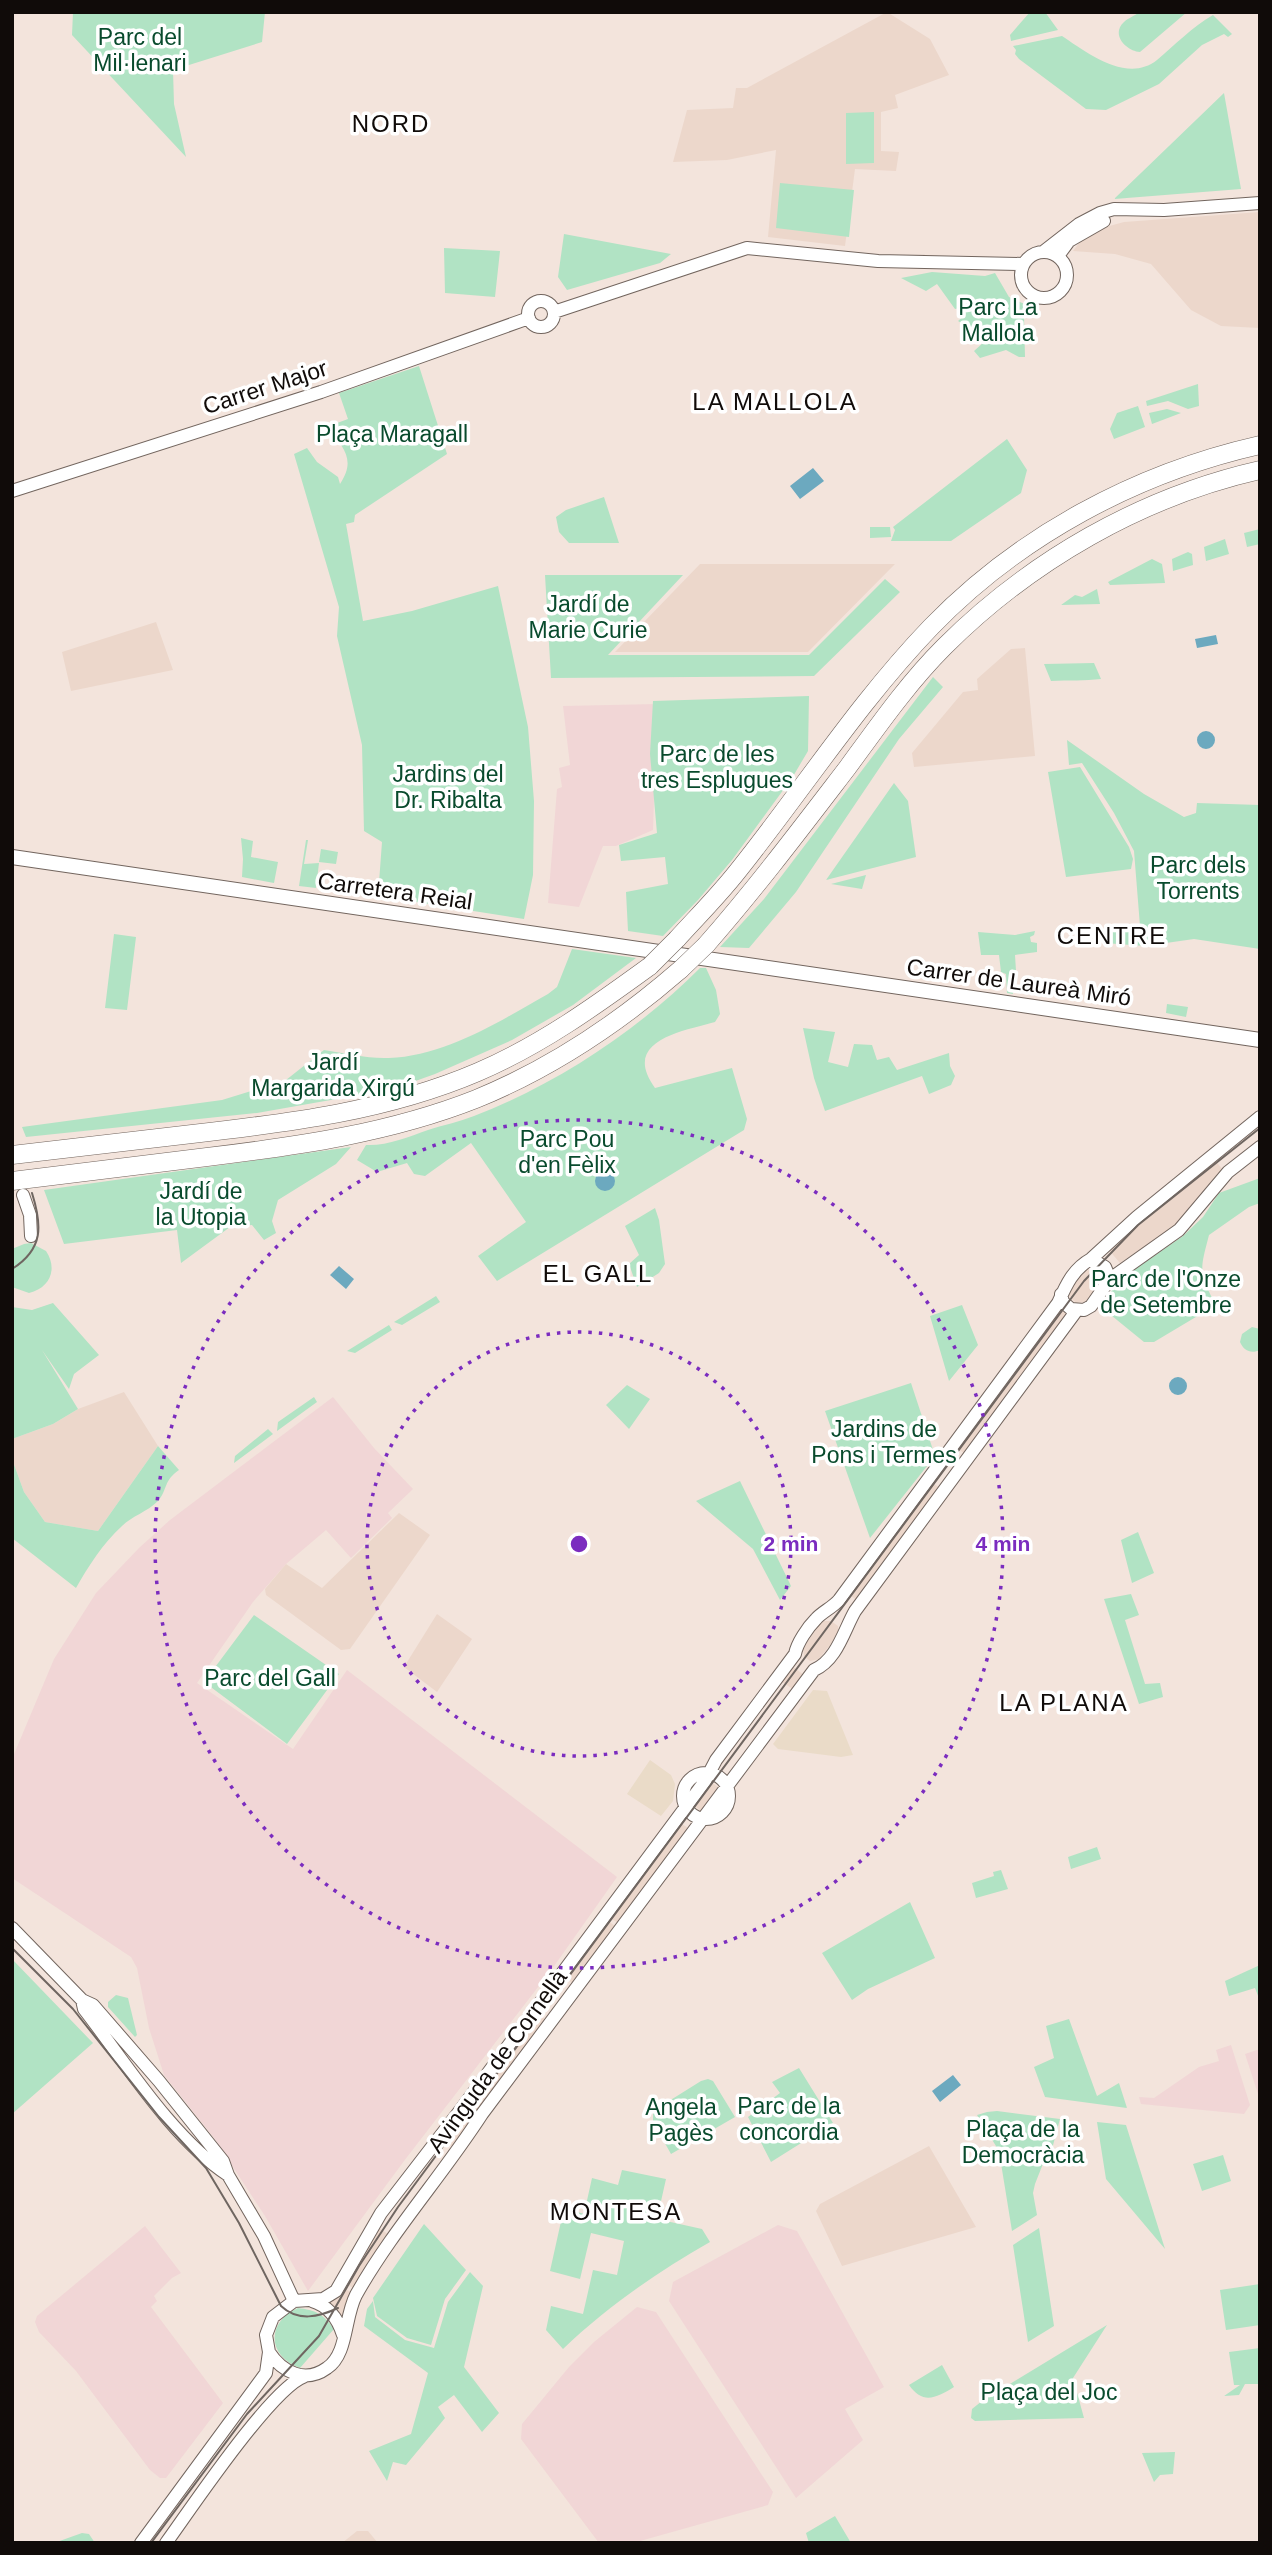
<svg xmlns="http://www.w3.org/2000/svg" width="1272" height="2555" viewBox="0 0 1272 2555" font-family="Helvetica,sans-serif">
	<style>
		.commercial { fill: #eadbc8 }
		.industrial { fill: #f1d6d6 }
		.built { fill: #ecd7cb }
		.green { fill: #b1e3c4 }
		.water { fill: #6ca9bf }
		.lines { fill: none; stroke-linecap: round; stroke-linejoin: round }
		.minor-casing { stroke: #72655e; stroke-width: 14 }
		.major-casing { stroke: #72655e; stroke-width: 16 }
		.highway-casing { stroke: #72655e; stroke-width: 19 }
		.minor { stroke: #fff; stroke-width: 12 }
		.major { stroke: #fff; stroke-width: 14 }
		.highway { stroke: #fff; stroke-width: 18 }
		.tram { stroke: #6f6661; stroke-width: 2 }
		.highway-bridge-casing { stroke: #72655e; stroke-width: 19; stroke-linecap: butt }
		.highway-bridge { stroke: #fff; stroke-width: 18 }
		.ring { fill: none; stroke: #7b2cbf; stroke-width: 3.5; stroke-dasharray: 3.5 7 }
		.labels { text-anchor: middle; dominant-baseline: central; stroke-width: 7; stroke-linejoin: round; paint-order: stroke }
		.park-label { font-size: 23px; fill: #094b2d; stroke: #fff }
		.street-label { font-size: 23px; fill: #100b09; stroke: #fff }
		.neighbourhood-label { font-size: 24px; letter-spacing: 2px; fill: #100b09; stroke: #fff }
		.centre { fill: #7b2cbf; stroke: #fff; stroke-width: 3.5 }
		.ring-label { font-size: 21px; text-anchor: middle; font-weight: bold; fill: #7b2cbf; stroke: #fff; stroke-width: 7; stroke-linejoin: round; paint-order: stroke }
	</style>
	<rect width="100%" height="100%" fill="#f3e4dc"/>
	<!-- commercial -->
	<path class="commercial" d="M 813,1690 L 827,1691 L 853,1755 L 841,1757 L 778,1749 L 773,1744 Z
		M 650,1760 L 671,1775 L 675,1784 L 673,1801 L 661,1816 L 627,1794 Z"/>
	<!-- industrial -->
	<path class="industrial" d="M 657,704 L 653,830 L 616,846 L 603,846 L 579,907 L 548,903 L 557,789 L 562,787 L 559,768 L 570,765 L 563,706 Z
		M 333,1397 L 374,1448 L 413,1489 L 388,1513 L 392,1518 L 351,1558 L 326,1530 L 286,1564 L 253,1602 L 197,1683 L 293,1749 L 347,1670 L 617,1877 L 552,1969 L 404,2161 L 308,2291 L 265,2216 L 214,2138 L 164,2075 L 149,2028 L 137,1968 L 131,1957 L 12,1878 L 12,1759 L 54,1659 L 96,1593 L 139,1548 L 170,1520 Z
		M 1231,2045 L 1250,2105 L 1244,2114 L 1141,2104 L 1139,2097 L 1154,2098 L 1199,2067 L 1219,2061 L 1216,2050 Z
		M 1260,2049 L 1260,2100 L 1245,2054 Z
		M 778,2225 L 797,2231 L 884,2387 L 845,2409 L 863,2440 L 796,2498 L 669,2301 L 673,2282 Z
		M 145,2226 L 181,2273 L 172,2278 L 154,2296 L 157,2301 L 151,2307 L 223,2403 L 166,2478 L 160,2478 L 150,2470 L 76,2371 L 39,2332 L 35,2322 L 37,2316 Z
		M 637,2307 L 656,2312 L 773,2492 L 768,2505 L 633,2543 L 599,2543 L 521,2439 L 522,2424 L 569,2367 L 594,2342 Z"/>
	<!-- built -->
	<path class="built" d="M 887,12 L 930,39 L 949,75 L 895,95 L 898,108 L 881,112 L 881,151 L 899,152 L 896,171 L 855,169 L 845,246 L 768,237 L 776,150 L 727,160 L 673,162 L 687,110 L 733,108 L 736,88 L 747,88 Z
		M 1260,212 L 1260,328 L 1221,326 L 1191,310 L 1151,264 L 1115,254 L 1073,251 L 1082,239 L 1102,228 L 1124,222 Z
		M 700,564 L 895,564 L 808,652 L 615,652 Z
		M 156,622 L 173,670 L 71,691 L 62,652 Z
		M 1025,648 L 1035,756 L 914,767 L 912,753 L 963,692 L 978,690 L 977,679 L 1011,649 Z
		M 1214,1159 L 1223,1170 L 1174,1226 L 1120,1263 L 1108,1249 Z
		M 1090,1270 L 1097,1275 L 1099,1285 L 1085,1302 L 1076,1303 L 1069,1296 L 1069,1290 L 1084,1271 Z
		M 1059,1308 L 1068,1315 L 965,1454 L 956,1447 Z
		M 124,1392 L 158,1446 L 98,1531 L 45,1522 L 24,1492 L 12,1459 L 12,1439 L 53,1424 L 78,1409 Z
		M 931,1482 L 940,1488 L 857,1600 L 848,1594 Z
		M 399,1513 L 430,1535 L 350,1649 L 341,1650 L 266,1595 L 265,1589 L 286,1564 L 322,1588 Z
		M 437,1614 L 472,1639 L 437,1692 L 404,1667 Z
		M 822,1621 L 831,1621 L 838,1626 L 838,1635 L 819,1659 L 810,1661 L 804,1656 L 803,1648 Z
		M 792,1666 L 804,1675 L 794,1690 L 781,1681 Z
		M 710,1781 L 718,1787 L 701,1811 L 692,1804 Z
		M 679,1822 L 688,1828 L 618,1923 L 609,1917 Z
		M 607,1920 L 615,1926 L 573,1984 L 565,1977 Z
		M 538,2013 L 546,2020 L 454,2148 L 442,2139 Z
		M 929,2146 L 976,2227 L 842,2266 L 816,2211 L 820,2204 Z
		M 378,2227 L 389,2235 L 355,2289 L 346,2284 Z
		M 343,2288 L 353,2293 L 343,2317 L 327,2302 Z
		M 357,2531 L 368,2531 L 378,2543 L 342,2543 Z"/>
	<!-- green -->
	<path class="green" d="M 73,12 L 265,12 L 262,42 L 173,70 L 174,104 L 186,157 L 72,35 Z
		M 1030,12 L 1045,12 L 1058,30 L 1011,41 L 1010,35 Z
		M 1139,12 L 1187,12 L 1140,52 C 1127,51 1110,35 1124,22 C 1128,18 1135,16 1139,12 Z
		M 1213,15 L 1232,34 L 1228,37 L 1224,34 L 1202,45 L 1159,84 L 1106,110 L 1086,109 L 1019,59 L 1015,54 L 1016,50 L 1013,46 L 1062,36 C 1086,52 1127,84 1157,60 C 1175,45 1192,27 1213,15 Z
		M 1224,93 L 1241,189 L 1114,199 Z
		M 874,112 L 874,163 L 846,164 L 846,113 Z
		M 780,183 L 854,190 L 849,237 L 776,228 Z
		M 564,234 L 671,254 L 660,263 L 567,290 L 558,277 Z
		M 444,248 L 500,251 L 495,297 L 445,293 Z
		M 932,272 L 985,276 L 995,273 L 1009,297 L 1031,307 L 1031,315 L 1024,316 L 1025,357 L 1019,357 L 1006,350 L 980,358 L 974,351 L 984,342 L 973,330 L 958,321 L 964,316 L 964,312 L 960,308 L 955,309 L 937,284 L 926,291 L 901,278 Z
		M 419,366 L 447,454 L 355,515 L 354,522 L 346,524 L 363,621 L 412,611 L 498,586 L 528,727 L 534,801 L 533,875 L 524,919 L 378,896 L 382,842 L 364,831 L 362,745 L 337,636 L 339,607 L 294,454 L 307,448 L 317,462 L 338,477 L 340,484 C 357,458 342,449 329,426 L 348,419 L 339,393 Z
		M 1198,384 L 1199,406 L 1188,409 L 1168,401 L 1147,406 L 1146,401 Z
		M 1138,406 L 1145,427 L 1114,439 L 1110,429 L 1117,413 Z
		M 1167,409 L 1181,413 L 1152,424 L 1149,413 Z
		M 1007,439 L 1027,470 L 1021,493 L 951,541 L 891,541 L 895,530 L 893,527 Z
		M 604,497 L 619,543 L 569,543 L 559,532 L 556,517 L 566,510 Z
		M 870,527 L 890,527 L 891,537 L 870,538 Z
		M 1260,529 L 1260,544 L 1247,547 L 1244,533 Z
		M 1225,539 L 1229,554 L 1206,561 L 1204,547 Z
		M 1188,552 L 1192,554 L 1193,565 L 1173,571 L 1172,559 Z
		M 1152,559 L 1162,564 L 1165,583 L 1110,585 L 1108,582 Z
		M 545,575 L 683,575 L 608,655 L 809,655 L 885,579 L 900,592 L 814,676 L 551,678 Z
		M 1097,589 L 1100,604 L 1061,605 L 1075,595 L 1082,597 Z
		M 1094,663 L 1101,679 C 1085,681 1068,680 1051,681 L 1044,664 Z
		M 933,677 L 943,687 L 899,739 L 796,892 L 749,948 L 720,947 L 764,899 Z
		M 809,696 L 808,751 L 792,778 L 732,860 L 698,900 L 663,936 L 628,931 L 626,892 L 668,884 L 665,857 L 621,861 L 619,845 L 657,833 L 650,754 L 653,701 Z
		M 1067,740 L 1144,794 L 1184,817 L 1196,813 L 1197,803 L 1260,805 L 1260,949 L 1194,939 L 1145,946 L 1104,943 L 1103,930 L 1140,926 L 1134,851 L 1114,813 L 1082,763 L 1069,765 Z
		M 1080,767 L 1129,847 L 1133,859 L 1131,869 L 1066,877 L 1048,772 Z
		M 894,783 L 908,801 L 916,857 L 826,880 Z
		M 241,838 L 253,841 L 251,857 L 278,862 L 274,883 L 242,877 L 243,859 Z
		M 306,840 L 308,840 L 304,864 L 319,863 L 316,888 L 299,886 Z
		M 321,849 L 338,852 L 336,864 L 319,862 Z
		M 866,875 L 862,889 L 831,884 Z
		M 1035,931 L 1034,935 L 1030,937 L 1031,942 L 1037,943 L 1037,952 L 1015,955 L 1016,971 L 1011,973 L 1013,994 L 1007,993 L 1006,974 L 1001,972 L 999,955 L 981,955 L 978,932 L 1015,935 Z
		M 114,934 L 136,937 L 127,1010 L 105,1008 Z
		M 572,949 L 636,958 L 573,1005 L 512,1040 L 435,1074 L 393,1089 L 257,1113 L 26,1137 L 22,1127 L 222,1100 L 286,1080 L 324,1050 C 345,1053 368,1059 389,1058 C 446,1056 500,1021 548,994 L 557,987 Z
		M 700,968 L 706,968 L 716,990 L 720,1014 L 715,1022 C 684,1031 620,1040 655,1088 L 732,1068 L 747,1119 L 744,1130 L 497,1281 L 478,1256 L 526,1222 L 471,1143 L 425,1176 L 414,1174 L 407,1163 L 377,1172 L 357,1160 L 366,1145 C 387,1146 408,1137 428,1130 C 443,1125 459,1122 474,1116 C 557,1084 637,1031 700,968 Z
		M 1167,1004 L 1188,1007 L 1186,1017 L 1166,1013 Z
		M 803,1028 L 835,1032 L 828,1062 L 848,1067 L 854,1044 L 872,1045 L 877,1060 L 889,1057 L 897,1070 L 949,1053 L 950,1066 L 955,1076 L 951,1085 L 929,1094 L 922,1076 L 825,1111 L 814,1078 Z
		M 351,1147 L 336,1164 L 278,1200 L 272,1221 L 276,1233 L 264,1240 L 252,1225 L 230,1227 L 181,1263 L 177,1230 L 64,1244 L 44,1190 Z
		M 1260,1178 L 1260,1203 L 1249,1207 L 1209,1235 C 1200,1270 1198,1272 1216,1305 L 1154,1342 L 1144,1342 L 1101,1307 L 1118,1281 L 1183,1236 L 1203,1217 L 1219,1193 Z
		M 655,1208 L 659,1220 L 665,1264 L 659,1273 L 637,1287 L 629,1264 L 639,1255 L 625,1226 Z
		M 31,1243 L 46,1251 C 58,1269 50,1288 29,1293 L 12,1287 L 12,1249 L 24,1244 Z
		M 436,1296 L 440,1302 L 402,1325 L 394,1322 Z
		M 53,1303 L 99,1355 L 74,1374 L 69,1389 L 42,1350 L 78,1409 L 53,1424 L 12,1439 L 12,1307 L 32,1310 Z
		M 962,1305 L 978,1345 L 949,1381 L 930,1316 Z
		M 389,1325 L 392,1330 L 355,1353 L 347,1351 Z
		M 1252,1327 L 1260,1329 L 1260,1350 C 1251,1354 1244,1351 1240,1342 L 1242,1334 Z
		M 911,1383 L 935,1456 L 870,1538 L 825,1411 Z
		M 627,1385 L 650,1399 L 629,1429 L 606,1405 Z
		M 314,1397 L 317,1402 L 277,1431 L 278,1422 Z
		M 268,1429 L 273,1434 L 234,1463 L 235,1456 Z
		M 158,1446 L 179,1470 C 163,1481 168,1489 158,1501 C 147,1512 132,1516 122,1526 C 103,1543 88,1567 76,1588 L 12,1538 L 12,1459 L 24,1492 L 45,1522 L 98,1531 Z
		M 740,1481 L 791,1586 L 780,1600 L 753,1549 L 696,1501 Z
		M 1138,1532 L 1154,1573 L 1132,1583 L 1121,1540 Z
		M 1131,1594 L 1139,1615 L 1125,1620 L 1145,1684 L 1160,1683 L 1163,1697 L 1139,1704 L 1104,1599 Z
		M 254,1615 L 339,1674 L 287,1744 L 204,1682 Z
		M 1097,1847 L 1101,1859 L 1071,1869 L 1068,1857 Z
		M 1001,1870 L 1008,1889 L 976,1898 L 972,1883 L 994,1876 L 993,1872 Z
		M 910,1902 L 935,1958 L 868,1989 L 852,2000 L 822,1953 Z
		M 12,1959 L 93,2043 L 12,2114 Z
		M 1260,1965 L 1260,2001 L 1255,1988 L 1229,1996 L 1225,1981 Z
		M 116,1995 L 128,1998 L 137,2035 L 135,2037 L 108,2007 L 108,2002 Z
		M 1069,2019 L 1097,2096 L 1119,2083 L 1127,2108 L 1045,2097 L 1034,2067 L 1054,2058 L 1046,2026 Z
		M 799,2068 L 833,2123 L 771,2162 L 748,2117 L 780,2093 L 772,2082 Z
		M 708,2079 L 713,2081 L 735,2117 L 671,2154 L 653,2122 L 653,2111 L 701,2081 Z
		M 997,2111 L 1060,2119 L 1052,2149 L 1046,2156 L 1035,2184 L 1033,2193 L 1037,2215 L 1012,2231 L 999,2151 L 977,2115 L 987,2112 Z
		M 1097,2122 L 1126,2125 L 1165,2249 L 1106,2179 Z
		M 1223,2155 L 1231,2181 L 1202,2191 L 1193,2164 Z
		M 622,2170 L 666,2179 L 657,2219 L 702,2229 L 710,2242 C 656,2273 608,2306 563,2349 L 546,2330 L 551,2306 L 583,2314 L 593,2270 L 617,2275 L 624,2241 L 591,2233 L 580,2279 L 550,2271 L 564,2208 L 584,2214 L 592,2178 L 618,2185 Z
		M 424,2224 L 466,2270 L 445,2299 L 431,2345 L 407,2338 L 377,2316 L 373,2298 Z
		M 1039,2228 L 1054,2326 L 1028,2342 L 1013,2245 Z
		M 470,2272 L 483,2286 L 464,2367 L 499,2413 L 482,2432 L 454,2395 L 438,2407 L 445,2418 L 406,2465 L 393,2462 L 387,2481 L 369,2451 L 411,2434 L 428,2373 L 364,2326 L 367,2309 L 373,2301 L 375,2317 L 405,2340 L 434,2348 L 448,2302 Z
		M 1260,2284 L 1260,2325 L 1226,2330 L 1220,2290 Z
		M 298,2308 C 315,2310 324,2314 334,2329 L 300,2368 C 267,2356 266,2322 298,2308 Z
		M 1107,2325 L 1073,2378 L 1084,2418 L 975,2421 L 971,2418 L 972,2409 L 982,2401 Z
		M 1260,2348 L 1260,2384 L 1245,2384 L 1239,2395 L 1224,2396 L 1240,2385 L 1234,2385 L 1229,2352 Z
		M 942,2365 L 954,2387 C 936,2398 923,2405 909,2385 Z
		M 1175,2452 L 1173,2474 L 1160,2475 L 1154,2482 L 1142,2453 Z
		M 835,2516 L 851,2543 L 809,2543 L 806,2533 Z
		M 82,2533 L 89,2534 L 95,2543 L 54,2543 Z"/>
	<!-- water -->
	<path class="water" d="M 813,468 L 824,481 L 800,499 L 790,486 Z
		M 1216,635 L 1218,644 L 1197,648 L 1195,639 Z
		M1197 740a9 9 0 1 1 18 0a9 9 0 1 1-18 0Z
		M595 1181a10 10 0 1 1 20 0a10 10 0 1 1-20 0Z
		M 339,1266 L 354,1279 L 346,1289 L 330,1275 Z
		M1169 1386a9 9 0 1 1 18 0a9 9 0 1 1-18 0Z
		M 953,2075 L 961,2085 L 940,2102 L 932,2091 Z"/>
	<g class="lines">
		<defs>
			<path id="minor" d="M1021 275a23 23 0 1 1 46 0a23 23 0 1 1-46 0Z
				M 1043,252 L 1079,224 L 1100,213 L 1114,209 L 1164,210 L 1260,203
				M 1058,256 L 1069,241 L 1104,221
				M528 314a13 13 0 1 1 26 0a13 13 0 1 1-26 0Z
				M 554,312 L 747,248 L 878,261 L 1024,264
				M 12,491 L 321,392 L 529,318
				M 23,1195 L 30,1215 L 31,1236
				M 1091,1259 L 1105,1267 L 1110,1279
				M 1061,1294 L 1063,1302 L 1071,1309 L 1084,1310 L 1091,1306 L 1110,1279 L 1179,1230 L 1228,1172 L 1260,1147
				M683 1796a23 23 0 1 1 46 0a23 23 0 1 1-46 0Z
				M 12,1928 L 82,2000 L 93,2005 L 159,2081 L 223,2161 L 228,2175 L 264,2236 L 294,2301
				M 82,2000 L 84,2009 C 125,2062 172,2138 228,2175
				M 312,2301 C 329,2306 338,2319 343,2335
				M 269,2352 C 282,2372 305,2384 327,2368 C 348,2354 344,2318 356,2295 C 392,2231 442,2176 482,2114 L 814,1670 C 837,1660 844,1630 855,1611 L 1077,1310
				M 141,2543 L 266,2373 L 269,2352 L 266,2335 L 273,2317 L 294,2301 L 323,2299 L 336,2291 L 381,2213 L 462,2108 L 705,1781 L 716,1760 L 795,1654 C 797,1643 808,1627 816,1619 C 822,1612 832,1608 839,1600 L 1058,1303 C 1066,1285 1073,1269 1091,1259 L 1137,1217 L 1260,1117
				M 166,2543 C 190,2510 272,2387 305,2376"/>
			<path id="major" d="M 12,857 L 1260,1040"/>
			<path id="highway" d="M 677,939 C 697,917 718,896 737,872 C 802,791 858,703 931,627 C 1019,536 1136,473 1260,445
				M 706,945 C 756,888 802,827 848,767 C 878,726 908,683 944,647 C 1030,561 1141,497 1260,470
				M 12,1155 C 72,1148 132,1141 192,1134 C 289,1123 387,1111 478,1072 C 541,1045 595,1006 650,966
				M 12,1181 C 77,1173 142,1165 207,1157 C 298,1146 390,1133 476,1099 C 552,1068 619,1023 681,969"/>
		</defs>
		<!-- minor casing -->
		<use href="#minor" class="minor-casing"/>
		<!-- major casing -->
		<use href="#major" class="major-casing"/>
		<!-- highway casing -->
		<use href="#highway" class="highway-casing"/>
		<!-- minor -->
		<use href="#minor" class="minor"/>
		<!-- major -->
		<use href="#major" class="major"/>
		<!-- highway -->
		<use href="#highway" class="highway"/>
		<!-- tram -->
		<path class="tram" d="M 12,1139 L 13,1141
			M 12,1269 C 44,1249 42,1225 32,1193
			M 12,1948 L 73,2009 L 159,2117 L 206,2168 L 239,2223 L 281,2306 C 298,2322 319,2317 338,2308
			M 151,2543 L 247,2414 L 319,2336 L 359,2266 L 398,2207 L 1084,1281 L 1138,1225 L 1260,1128"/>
		<defs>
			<path id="highway-bridge" d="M 650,966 L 677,939
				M 681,969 L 706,945"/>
		</defs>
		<!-- highway-bridge casing -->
		<use href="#highway-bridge" class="highway-bridge-casing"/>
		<!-- highway-bridge -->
		<use href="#highway-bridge" class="highway-bridge"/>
	</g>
	<!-- distance rings -->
	<g class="ring">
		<circle cx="579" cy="1544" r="212"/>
		<circle cx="579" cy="1544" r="424"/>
	</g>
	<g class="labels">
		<!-- park labels -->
		<g class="park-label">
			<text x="140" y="37">Parc del<tspan x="140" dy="26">Mil·lenari</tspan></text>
			<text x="998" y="307">Parc La<tspan x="998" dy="26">Mallola</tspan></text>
			<text x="392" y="434">Plaça Maragall</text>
			<text x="588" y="604">Jardí de<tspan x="588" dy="26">Marie Curie</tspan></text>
			<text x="717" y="754">Parc de les<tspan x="717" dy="26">tres Esplugues</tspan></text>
			<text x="448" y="774">Jardins del<tspan x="448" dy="26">Dr. Ribalta</tspan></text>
			<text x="1198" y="865">Parc dels<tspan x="1198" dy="26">Torrents</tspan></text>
			<text x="333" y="1062">Jardí<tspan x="333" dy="26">Margarida Xirgú</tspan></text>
			<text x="567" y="1139">Parc Pou<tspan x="567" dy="26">d'en Fèlix</tspan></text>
			<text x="201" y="1191">Jardí de<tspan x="201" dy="26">la Utopia</tspan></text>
			<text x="1166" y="1279">Parc de l'Onze<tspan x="1166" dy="26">de Setembre</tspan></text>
			<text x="884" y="1429">Jardins de<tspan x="884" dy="26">Pons i Termes</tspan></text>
			<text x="270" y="1678">Parc del Gall</text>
			<text x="789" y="2106">Parc de la<tspan x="789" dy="26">concordia</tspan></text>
			<text x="681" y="2107">Angela<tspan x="681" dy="26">Pagès</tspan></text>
			<text x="1023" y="2129">Plaça de la<tspan x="1023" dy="26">Democràcia</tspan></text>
			<text x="1049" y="2392">Plaça del Joc</text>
		</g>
		<!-- street labels -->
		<g class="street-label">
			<text transform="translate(265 387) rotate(-18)">Carrer Major</text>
			<text transform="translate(395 891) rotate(8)">Carretera Reial</text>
			<text transform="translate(1019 982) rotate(8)">Carrer de Laureà Miró</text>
			<text transform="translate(497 2061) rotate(-54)">Avinguda de Cornellà</text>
		</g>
		<!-- neighbourhood labels -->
		<g class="neighbourhood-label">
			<text x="391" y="123">NORD</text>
			<text x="775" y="401">LA MALLOLA</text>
			<text x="1112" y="935">CENTRE</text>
			<text x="598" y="1273">EL GALL</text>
			<text x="1064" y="1702">LA PLANA</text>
			<text x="616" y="2211">MONTESA</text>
		</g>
	</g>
	<circle cx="579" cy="1544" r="10" class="centre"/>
	<g class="ring-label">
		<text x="791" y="1551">2 min</text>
		<text x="1003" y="1551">4 min</text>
	</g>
	<!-- border -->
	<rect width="1272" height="2555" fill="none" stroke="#100b09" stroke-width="28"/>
</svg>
